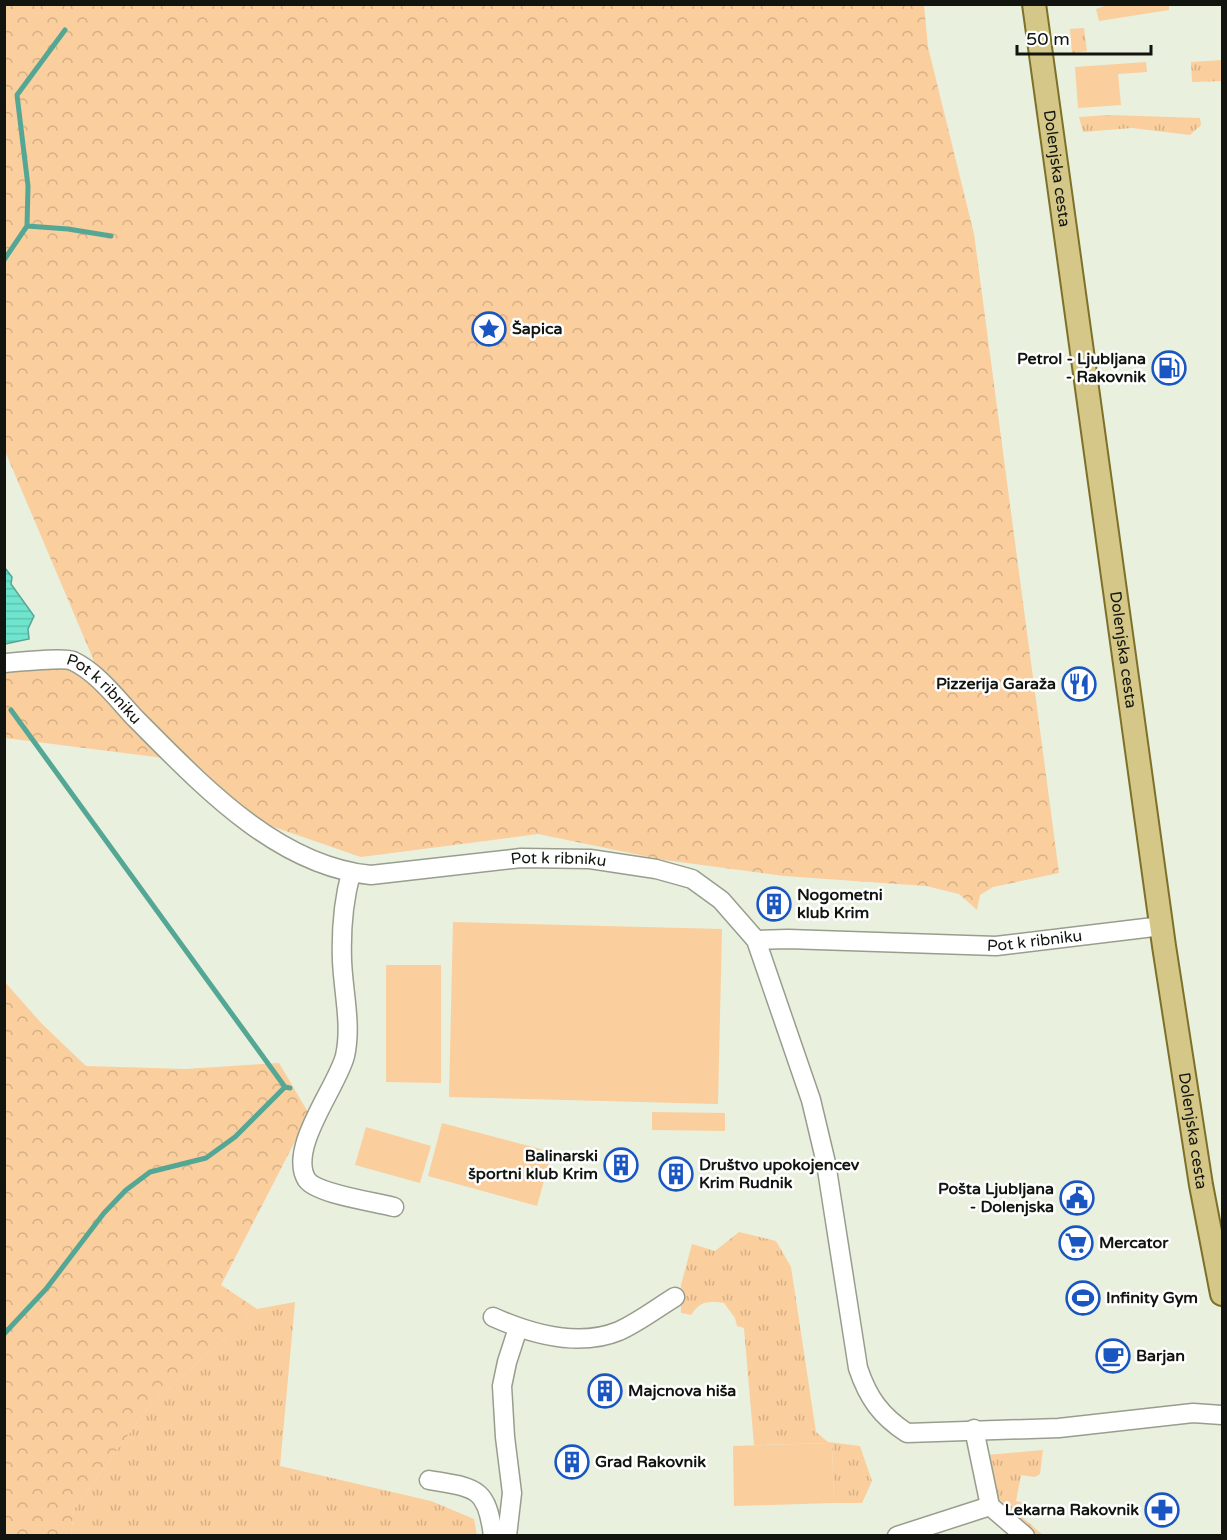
<svg xmlns="http://www.w3.org/2000/svg" width="1227" height="1540" viewBox="0 0 1227 1540" font-family="'Varela Round',sans-serif">
	<style>
		.grass { fill: url(#grass-tufts) }
		.forest { fill: url(#forest-crowns) }
		.garden { fill: #face9d }
		.water { fill: url(#water-rules); stroke: #54a795; stroke-width: 1.5 }
		.lines { fill: none; stroke-linecap: round; stroke-linejoin: round }
		.stream { stroke: #54a795; stroke-width: 5 }
		.minor-casing { stroke: #979e8d; stroke-width: 21 }
		.major-casing { stroke: #7d7029; stroke-width: 26 }
		.minor { stroke: #fff; stroke-width: 18 }
		.major { stroke: #d4c787; stroke-width: 22 }
		.labels { text-anchor: middle; dominant-baseline: central; stroke-width: 5; stroke-linejoin: round; paint-order: stroke }
		.street-label { font-size: 16px; fill: #12150f; stroke: #fff }
		.poi-label { font-size: 16px; font-weight: bold; fill: #12150f; stroke: #fff; text-anchor: start }
	</style>
	<defs>
		<pattern id="grass-tufts" width="24" height="20" patternUnits="userSpaceOnUse" patternTransform="scale(1.5)"><rect width="24" height="20" fill="#face9d"/><path d="M3 7l-1-3M5 7V3M7 7l1-3M15 17l-1-3M17 17v-4M19 17l1-3" fill="none" stroke="#d5b086"/></pattern>
		<pattern id="forest-crowns" width="20" height="18" patternUnits="userSpaceOnUse" patternTransform="scale(1.5)"><rect width="20" height="18" fill="#face9d"/><path d="M2 6a3 3 0 1 1 6 0M12 15a3 3 0 1 1 6 0" fill="none" stroke="#d5b086"/></pattern>
		<pattern id="water-rules" width="6" height="5" patternUnits="userSpaceOnUse" patternTransform="scale(1.5)"><rect width="6" height="5" fill="#70e5ce"/><path d="M0 2.5h6" fill="none" stroke="#60c4b0"/></pattern>
	</defs>
	<rect width="100%" height="100%" fill="#e9f0de"/>
	<!-- grass -->
	<path class="grass" d="M 1084,28 L 1087,51 L 1072,53 L 1070,29 Z
		M 1222,60 L 1222,84 L 1222,81 L 1192,82 L 1191,62 Z
		M 1109,115 L 1200,118 L 1201,125 L 1190,135 L 1132,128 L 1083,132 L 1079,117 Z
		M 739,1232 L 776,1241 L 791,1267 L 816,1432 L 828,1442 L 860,1446 L 872,1481 L 862,1503 L 834,1503 L 832,1443 L 754,1445 L 744,1328 L 737,1326 L 735,1318 L 724,1303 C 707,1301 700,1301 691,1315 L 681,1313 L 681,1285 L 692,1244 L 715,1251 Z
		M 295,1302 L 280,1466 L 431,1501 L 474,1519 L 477,1535 L 71,1536 L 74,1509 L 150,1405 L 257,1309 Z
		M 1043,1450 L 1040,1474 L 1035,1477 L 1021,1475 L 1016,1501 L 1030,1505 L 1022,1517 L 1043,1535 L 1034,1535 L 998,1498 L 987,1455 Z"/>
	<!-- forest -->
	<path class="forest" d="M 5,5 L 924,5 L 928,47 L 974,234 L 1059,873 L 993,887 L 980,895 L 977,910 L 959,894 L 926,886 L 784,876 L 664,860 L 538,834 L 361,857 L 265,824 L 188,761 L 5,738 L 4,673 L 94,661 L 5,451 Z
		M 4,981 L 42,1024 L 86,1066 L 185,1069 L 279,1063 L 309,1114 L 221,1285 L 257,1309 L 150,1405 L 74,1509 L 71,1535 L 5,1535 Z"/>
	<!-- garden -->
	<path class="garden" d="M 1169,5 L 1169,10 L 1099,21 L 1096,9 L 1108,5 Z
		M 1146,62 L 1147,72 L 1118,74 L 1121,105 L 1078,108 L 1075,67 Z
		M 453,922 L 722,929 L 718,1104 L 449,1097 Z
		M 386,965 L 441,965 L 441,1083 L 386,1082 Z
		M 652,1112 L 725,1113 L 725,1131 L 652,1130 Z
		M 442,1123 L 552,1152 L 537,1206 L 428,1176 Z
		M 366,1127 L 431,1146 L 420,1183 L 355,1165 Z
		M 832,1443 L 834,1503 L 734,1506 L 733,1446 Z"/>
	<!-- water -->
	<path class="water" d="M 5,568 L 12,577 L 11,584 L 34,616 L 28,629 L 29,639 L 5,644 Z"/>
	<g class="lines">
		<!-- stream -->
		<path class="stream" d="M 27,226 L 68,229 L 111,236
			M 4,260 L 27,226 L 28,186 L 17,95 L 65,30
			M 11,710 L 285,1087
			M 4,1334 L 46,1289 L 104,1213 L 126,1190 L 150,1172 L 206,1158 L 235,1137 L 285,1087 L 290,1088"/>
		<defs>
			<g id="minor">
				<path id="s1" d="M 4,663 C 17,662 65,657 73,661 C 97,672 118,700 136,719 C 200,783 276,866 371,875 L 521,858 L 590,859 L 656,869 L 692,879 L 721,900 L 756,940 L 811,1100 L 826,1163 L 858,1368 C 868,1398 881,1416 907,1433 L 1059,1428 L 1193,1413 L 1222,1415"/>
				<path d="M 351,873 C 343,902 341,930 342,960 C 343,991 352,1025 345,1056 C 337,1087 287,1149 307,1180 C 317,1194 376,1202 394,1207"/>
				<path id="s2" d="M 756,940 L 788,939 L 996,946 L 1162,926"/>
				<path d="M 493,1317 C 531,1334 578,1348 619,1331 C 639,1322 657,1308 675,1297"/>
				<path d="M 974,1429 L 990,1506 L 1025,1536"/>
				<path d="M 429,1480 C 475,1488 487,1486 493,1536"/>
				<path d="M 507,1536 L 512,1493 L 505,1437 L 502,1386 L 507,1362 L 518,1328"/>
				<path d="M 897,1536 L 990,1506"/>
			</g>
			<g id="major">
				<path id="s3" d="M 1034,4 L 1164,946 L 1201,1185 L 1222,1294"/>
			</g>
		</defs>
		<!-- minor casing -->
		<use href="#minor" class="minor-casing"/>
		<!-- major casing -->
		<use href="#major" class="major-casing"/>
		<!-- minor -->
		<use href="#minor" class="minor"/>
		<!-- major -->
		<use href="#major" class="major"/>
	</g>
	<!-- icons -->
	<defs>
		<symbol id="sight-ring" viewBox="-11 -11 22 22"><circle r="9.5" fill="#fff" stroke="#1a56c2" stroke-width="1.5"/><path d="M0-6L1.8-2.2L6-1.7L2.9 1.2L3.7 5.4L0 3.3L-3.7 5.4L-2.9 1.2L-6-1.7L-1.8-2.2Z" fill="#1a56c2"/></symbol>
		<symbol id="fuel-ring" viewBox="-11 -11 22 22"><circle r="9.5" fill="#fff" stroke="#1a56c2" stroke-width="1.5"/><path d="M-5.5-6h7V0h2V4h1.3V-2.5L3-4.5l.8-.8L6-3V5H2.5V1h-1V6h-7ZM-4.2-4.7v3.2H.2V-4.7Z" fill="#1a56c2"/></symbol>
		<symbol id="restaurant-ring" viewBox="-11 -11 22 22"><circle r="9.5" fill="#fff" stroke="#1a56c2" stroke-width="1.5"/><path d="M-5-6h1v4h1v-4h1v4h1v-4h1v5L-1.5 .5V6h-2V.5L-5-1ZM5-6V6H3V1.5H1.5Q1.5-4 5-6Z" fill="#1a56c2"/></symbol>
		<symbol id="building-ring" viewBox="-11 -11 22 22"><circle r="9.5" fill="#fff" stroke="#1a56c2" stroke-width="1.5"/><path d="M-4-6H4V6H1V3H-1V6H-4ZM-2.5-4.3h1.7v1.8h-1.7ZM.8-4.3h1.7v1.8H.8ZM-2.5-1h1.7V.8h-1.7ZM.8-1h1.7V.8H.8Z" fill="#1a56c2"/></symbol>
		<symbol id="civic-ring" viewBox="-11 -11 22 22"><circle r="9.5" fill="#fff" stroke="#1a56c2" stroke-width="1.5"/><path d="M-.6-6.5H3V-4.5H.6V-3L4-1V1h2V6H-6V1h2V-1L-.6-3ZM-1.2 2.5V6h2.4V2.5Z" fill="#1a56c2"/></symbol>
		<symbol id="supermarket-ring" viewBox="-11 -11 22 22"><circle r="9.5" fill="#fff" stroke="#1a56c2" stroke-width="1.5"/><path d="M-6-5.5h2.5l.6 2H6L4.5 2H-2.5L-4.4-4H-6ZM-1.5 3.2a1.3 1.3 0 1 0 .1 0ZM3 3.2a1.3 1.3 0 1 0 .1 0Z" fill="#1a56c2"/></symbol>
		<symbol id="stadium-ring" viewBox="-11 -11 22 22"><circle r="9.5" fill="#fff" stroke="#1a56c2" stroke-width="1.5"/><path d="M0-5a6.5 5 0 1 0 0 10a6.5 5 0 1 0 0-10ZM-3.5-1.8h7v3.6h-7Z" fill="#1a56c2"/></symbol>
		<symbol id="cafe-ring" viewBox="-11 -11 22 22"><circle r="9.5" fill="#fff" stroke="#1a56c2" stroke-width="1.5"/><path d="M-5.5-4.5H6V0H3Q3 3.5 0 3.5H-2.5Q-5.5 3.5-5.5 0ZM3-3.2v2h1.7v-2ZM-6 4.5H4V6H-6Z" fill="#1a56c2"/></symbol>
		<symbol id="pharmacy-ring" viewBox="-11 -11 22 22"><circle r="9.5" fill="#fff" stroke="#1a56c2" stroke-width="1.5"/><path d="M-2-6h4v4h4v4h-4v4h-4v-4h-4v-4h4Z" fill="#1a56c2"/></symbol>
	</defs>
	<g fill-rule="evenodd">
		<use href="#sight-ring" x="470" y="310" width="38" height="38"/>
		<use href="#fuel-ring" x="1150" y="349" width="38" height="38"/>
		<use href="#restaurant-ring" x="1060" y="665" width="38" height="38"/>
		<use href="#building-ring" x="755" y="885" width="38" height="38"/>
		<use href="#building-ring" x="602" y="1146" width="38" height="38"/>
		<use href="#building-ring" x="657" y="1155" width="38" height="38"/>
		<use href="#civic-ring" x="1058" y="1179" width="38" height="38"/>
		<use href="#supermarket-ring" x="1057" y="1224" width="38" height="38"/>
		<use href="#stadium-ring" x="1064" y="1279" width="38" height="38"/>
		<use href="#cafe-ring" x="1094" y="1337" width="38" height="38"/>
		<use href="#building-ring" x="586" y="1372" width="38" height="38"/>
		<use href="#building-ring" x="553" y="1443" width="38" height="38"/>
		<use href="#pharmacy-ring" x="1143" y="1491" width="38" height="38"/>
	</g>
	<g class="labels">
		<!-- street labels -->
		<g class="street-label">
			<text stroke="none"><textPath href="#s3" startOffset="166">Dolenjska cesta</textPath></text>
			<text stroke="none"><textPath href="#s3" startOffset="652">Dolenjska cesta</textPath></text>
			<text stroke="none"><textPath href="#s1" startOffset="111">Pot k ribniku</textPath></text>
			<text stroke="none"><textPath href="#s1" startOffset="632">Pot k ribniku</textPath></text>
			<text stroke="none"><textPath href="#s2" startOffset="279">Pot k ribniku</textPath></text>
			<text stroke="none"><textPath href="#s3" startOffset="1138">Dolenjska cesta</textPath></text>
		</g>
		<!-- poi labels -->
		<g class="poi-label">
			<text x="512" y="329">Šapica</text>
			<text x="1146" y="359" text-anchor="end">Petrol - Ljubljana<tspan x="1146" dy="18">- Rakovnik</tspan></text>
			<text x="1056" y="684" text-anchor="end">Pizzerija Garaža</text>
			<text x="797" y="895">Nogometni<tspan x="797" dy="18">klub Krim</tspan></text>
			<text x="598" y="1156" text-anchor="end">Balinarski<tspan x="598" dy="18">športni klub Krim</tspan></text>
			<text x="699" y="1165">Društvo upokojencev<tspan x="699" dy="18">Krim Rudnik</tspan></text>
			<text x="1054" y="1189" text-anchor="end">Pošta Ljubljana<tspan x="1054" dy="18">- Dolenjska</tspan></text>
			<text x="1099" y="1243">Mercator</text>
			<text x="1106" y="1298">Infinity Gym</text>
			<text x="1136" y="1356">Barjan</text>
			<text x="628" y="1391">Majcnova hiša</text>
			<text x="595" y="1462">Grad Rakovnik</text>
			<text x="1139" y="1510" text-anchor="end">Lekarna Rakovnik</text>
		</g>
	</g>
	<!-- border -->
	<rect width="1227" height="1540" fill="none" stroke="#12150f" stroke-width="12"/>
	<!-- scale -->
	<path d="M1017 45v9h134v-9" fill="none" stroke="#12150f" stroke-width="3"/>
	<text x="1026" y="45" font-size="18" fill="#12150f" stroke="#ffffff" stroke-width="4.5" paint-order="stroke">50 m</text>
</svg>
